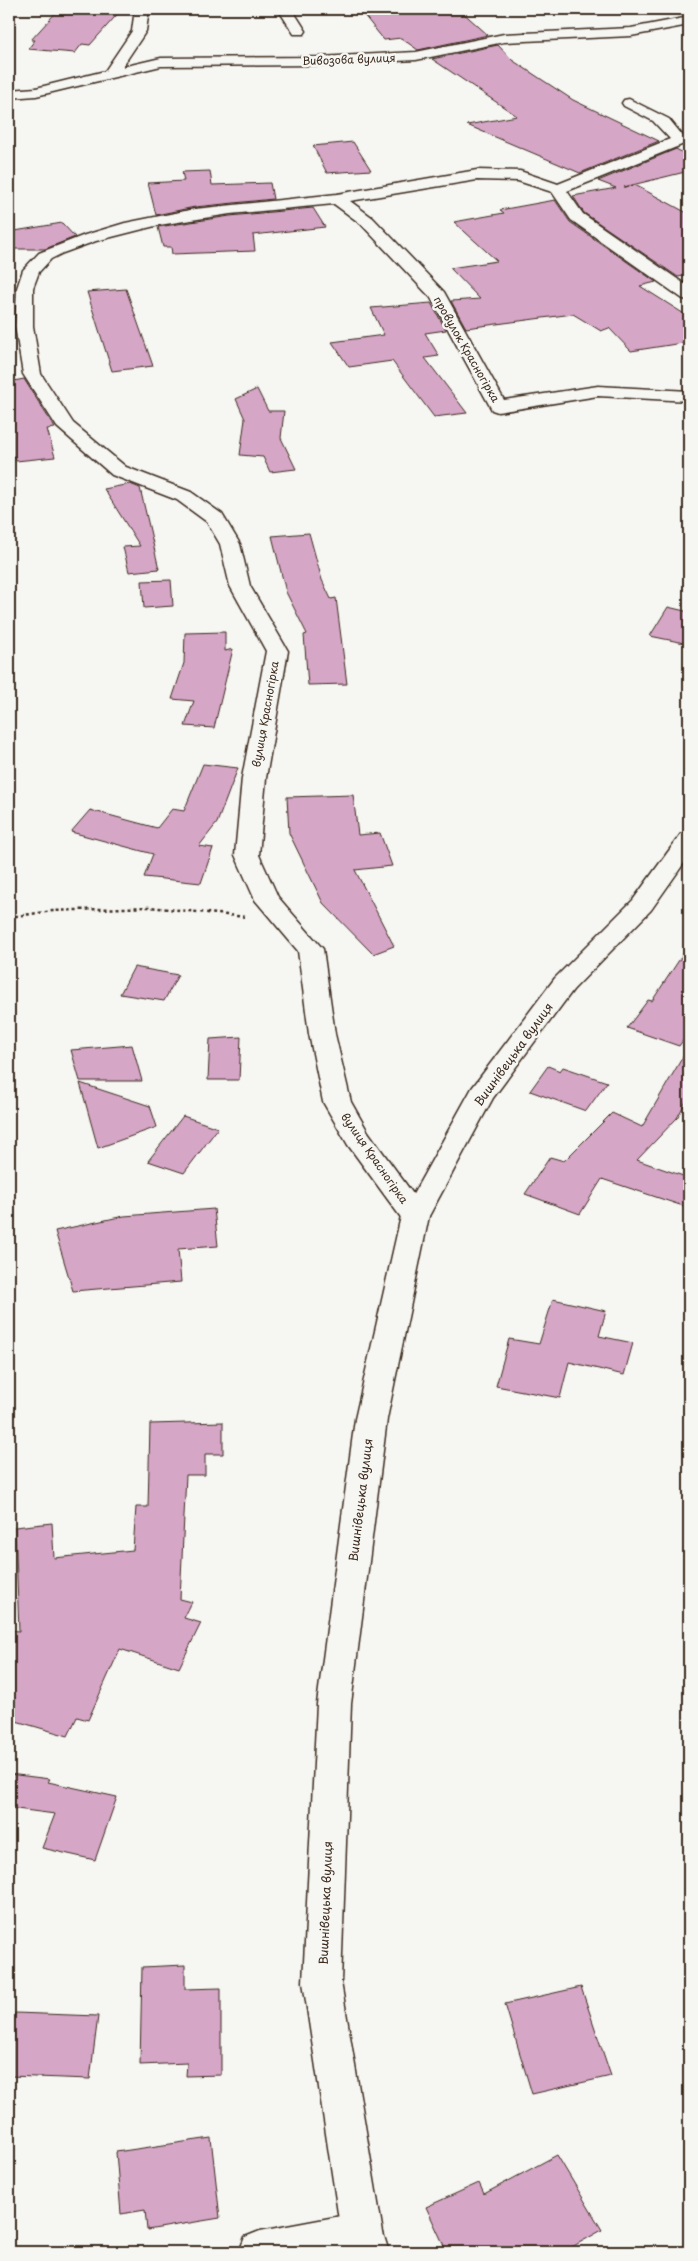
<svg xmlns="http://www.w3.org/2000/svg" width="698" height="2261" viewBox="0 0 698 2261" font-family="'Playpen Sans',sans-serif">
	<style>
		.building { fill: #d6a6c7; stroke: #3b2a1e }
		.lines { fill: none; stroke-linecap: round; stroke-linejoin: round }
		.minor-casing { stroke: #3b2a1e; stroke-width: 3 }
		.major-casing { stroke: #3b2a1e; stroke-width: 3 }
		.path { stroke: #3b2a1e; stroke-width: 2.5; stroke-dasharray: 3 3; stroke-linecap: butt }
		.minor { fill: #f6f6f2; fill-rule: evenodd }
		.major { fill: #f6f6f2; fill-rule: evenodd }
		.labels { text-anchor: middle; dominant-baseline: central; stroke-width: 5; stroke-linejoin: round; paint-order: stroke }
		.far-street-label { font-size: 11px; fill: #3b2a1e; stroke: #f6f6f2 }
		.street-label { font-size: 12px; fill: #3b2a1e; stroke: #f6f6f2 }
	</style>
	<rect width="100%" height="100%" fill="#f6f6f2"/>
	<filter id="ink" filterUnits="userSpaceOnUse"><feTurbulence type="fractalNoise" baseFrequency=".02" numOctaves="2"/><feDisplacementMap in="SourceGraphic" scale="10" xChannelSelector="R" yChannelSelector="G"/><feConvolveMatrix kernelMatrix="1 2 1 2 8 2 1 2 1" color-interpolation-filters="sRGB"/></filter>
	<g filter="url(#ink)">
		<!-- building -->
		<path class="building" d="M 59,9 L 122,9 L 90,45 L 82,44 L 75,53 L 28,49 L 35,40 L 31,40 Z
			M 359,9 L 459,9 L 488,35 L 418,50 L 401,38 L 384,40 Z
			M 498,45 L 512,60 L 573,100 L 659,141 L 580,173 L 467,125 L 517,116 L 432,59 Z
			M 353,142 L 371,170 L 327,173 L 313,146 Z
			M 676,149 L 689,156 L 689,171 L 624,187 L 635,185 L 689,214 L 689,275 L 678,277 L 584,213 L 573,196 L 616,188 L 598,181 Z
			M 210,171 L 212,185 L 270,183 L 273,199 L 195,207 L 156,215 L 148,183 L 184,181 L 182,172 Z
			M 555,200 L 570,222 L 656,282 L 640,286 L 689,317 L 689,342 L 631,351 L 609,328 L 601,331 L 573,314 L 466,328 L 451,301 L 480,299 L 450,268 L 497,261 L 454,222 L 504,213 L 500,210 Z
			M 313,208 L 325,227 L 253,235 L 255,251 L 172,254 L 171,247 L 163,247 L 158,227 L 230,216 Z
			M 62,223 L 75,237 L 45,249 L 9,249 L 9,232 Z
			M 126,289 L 153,366 L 112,371 L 87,292 Z
			M 431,303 L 446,330 L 425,333 L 439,356 L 425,358 L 467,413 L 434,417 L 392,361 L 349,367 L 332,342 L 384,335 L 371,308 Z
			M 24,379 L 55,428 L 47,429 L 55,457 L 16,461 L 15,456 L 9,457 L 9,382 Z
			M 257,389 L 268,411 L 284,411 L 281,438 L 296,469 L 270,472 L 263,457 L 240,455 L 245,419 L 236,399 Z
			M 130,484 L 140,488 L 159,569 L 129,572 L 123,547 L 140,546 L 104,489 Z
			M 309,533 L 322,580 L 331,599 L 336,598 L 347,684 L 308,685 L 304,635 L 307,634 L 286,592 L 272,536 Z
			M 171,580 L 173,606 L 144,608 L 142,581 Z
			M 668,607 L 689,612 L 689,644 L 650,636 Z
			M 225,632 L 225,651 L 233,649 L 214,728 L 185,726 L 194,701 L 172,699 L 184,663 L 185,633 Z
			M 203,764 L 238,768 L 217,823 L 199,846 L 213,848 L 201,883 L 144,877 L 153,854 L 71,832 L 90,810 L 157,828 L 172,809 L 184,811 Z
			M 353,795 L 358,835 L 380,833 L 392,866 L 355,870 L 394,946 L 373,954 L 323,903 L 289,833 L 287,797 Z
			M 689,945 L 689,1032 L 679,1046 L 627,1028 L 648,1000 L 652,1001 Z
			M 134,967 L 178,975 L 164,1001 L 120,994 Z
			M 241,1037 L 239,1080 L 208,1080 L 210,1039 Z
			M 132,1045 L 142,1081 L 80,1081 L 71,1050 Z
			M 689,1046 L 689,1096 L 677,1118 L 637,1160 L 689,1178 L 689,1208 L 602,1179 L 580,1214 L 525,1194 L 550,1157 L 564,1161 L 612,1113 L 642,1127 Z
			M 548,1066 L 560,1071 L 563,1067 L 607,1082 L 586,1111 L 530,1091 Z
			M 80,1083 L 150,1106 L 157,1127 L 98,1148 Z
			M 183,1116 L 218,1128 L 184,1173 L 148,1161 Z
			M 214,1209 L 218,1246 L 178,1249 L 181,1282 L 73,1291 L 55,1231 L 124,1216 Z
			M 553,1299 L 606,1311 L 599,1336 L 633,1343 L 624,1375 L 569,1362 L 560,1398 L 496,1386 L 509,1339 L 539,1344 Z
			M 223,1422 L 223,1454 L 205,1454 L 205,1475 L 186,1475 L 180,1599 L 192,1602 L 184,1618 L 201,1623 L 179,1668 L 120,1649 L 88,1720 L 77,1717 L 68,1736 L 9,1719 L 9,1630 L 19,1631 L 15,1527 L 52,1523 L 54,1558 L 133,1550 L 136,1507 L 148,1507 L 150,1424 Z
			M 9,1774 L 50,1779 L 48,1782 L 117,1797 L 95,1860 L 42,1848 L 55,1814 L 9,1808 Z
			M 185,1965 L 185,1989 L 221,1988 L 221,2075 L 186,2076 L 187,2063 L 140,2065 L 142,1967 Z
			M 581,1987 L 611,2076 L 532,2094 L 505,2004 Z
			M 15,2013 L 98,2016 L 90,2079 L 9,2076 L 9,2056 Z
			M 211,2138 L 220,2218 L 147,2230 L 145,2210 L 121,2214 L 116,2152 Z
			M 557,2155 L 602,2230 L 563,2252 L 447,2252 L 426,2207 L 479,2183 L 484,2194 Z"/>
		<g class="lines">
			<defs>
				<path id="minor" d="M 135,9 L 149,9 L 146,31 L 122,67 L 161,58 L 319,57 L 416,52 L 504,34 L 631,28 L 689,17 L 689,25 L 631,36 L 504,42 L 416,60 L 319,65 L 161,66 L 36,96 L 9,98 L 9,90 L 36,88 L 105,71 L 132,31 Z
					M 278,9 L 292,9 L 306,31 L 304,34 L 294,34 Z
					M 629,99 L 669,119 L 687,141 L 684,144 L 567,191 L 583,214 L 689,287 L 689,300 L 683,299 L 571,220 L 552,192 L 518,181 L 477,180 L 350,201 L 373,218 L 444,292 L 504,400 L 598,386 L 689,391 L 689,401 L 598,396 L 498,412 L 492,410 L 431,298 L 361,224 L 334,204 L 230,214 L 159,225 L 96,241 L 63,253 L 51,259 L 39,272 L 33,288 L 33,326 L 41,374 L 73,423 L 126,467 L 191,492 L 222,514 L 240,544 L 250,586 L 288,651 L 266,778 L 259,855 L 278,897 L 323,949 L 335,1034 L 351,1102 L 368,1132 L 429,1216 L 425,1223 L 415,1226 L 405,1223 L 348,1145 L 323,1102 L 309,1034 L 298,951 L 255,900 L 235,855 L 242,778 L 266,651 L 230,586 L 220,544 L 207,522 L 177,500 L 112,475 L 57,427 L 23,374 L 15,326 L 17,288 L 23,270 L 39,253 L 85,235 L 125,223 L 195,209 L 337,194 L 477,170 L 520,171 L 558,184 L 670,139 L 653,121 L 624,106 L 622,103 L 624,100 Z
					M 362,2212 L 377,2218 L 383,2233 L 377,2248 L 365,2252 L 239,2252 L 245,2237 L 260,2231 Z"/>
				<path id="major" d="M 689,832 L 689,856 L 651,910 L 573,990 L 493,1098 L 429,1216 L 387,1419 L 351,1704 L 341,1982 L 383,2233 L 389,2252 L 347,2252 L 341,2233 L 303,1982 L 317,1704 L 355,1419 L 401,1216 L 472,1088 L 555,978 L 633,900 L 681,834 Z"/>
			</defs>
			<!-- minor casing -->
			<use href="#minor" class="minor-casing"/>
			<!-- major casing -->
			<use href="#major" class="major-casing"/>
			<!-- path -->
			<path class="path" d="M 9,917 L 53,911 L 149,907 L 247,917"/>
			<!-- minor -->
			<use href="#minor" class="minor"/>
			<!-- major -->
			<use href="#major" class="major"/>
		</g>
	</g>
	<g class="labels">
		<!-- far-street labels -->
		<g class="far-street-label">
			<text transform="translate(349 59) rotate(-2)">Вивозова вулиця</text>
			<text transform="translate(467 349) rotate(60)">провулок Красногірка</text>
			<text transform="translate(265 714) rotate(-80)">вулиця Красногірка</text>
			<text transform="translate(375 1158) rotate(55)">вулиця Красногірка</text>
		</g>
		<!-- street labels -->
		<g class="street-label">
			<text transform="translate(513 1054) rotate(-54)">Вишнівецька вулиця</text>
			<text transform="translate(360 1500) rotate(-83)">Вишнівецька вулиця</text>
			<text transform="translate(325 1903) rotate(-88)">Вишнівецька вулиця</text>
		</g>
	</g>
	<!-- margin -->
	<rect width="698" height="2261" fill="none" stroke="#f6f6f2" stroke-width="30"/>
	<rect x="15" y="15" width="668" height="2231" fill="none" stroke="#3b2a1e" stroke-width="2" filter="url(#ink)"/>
</svg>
